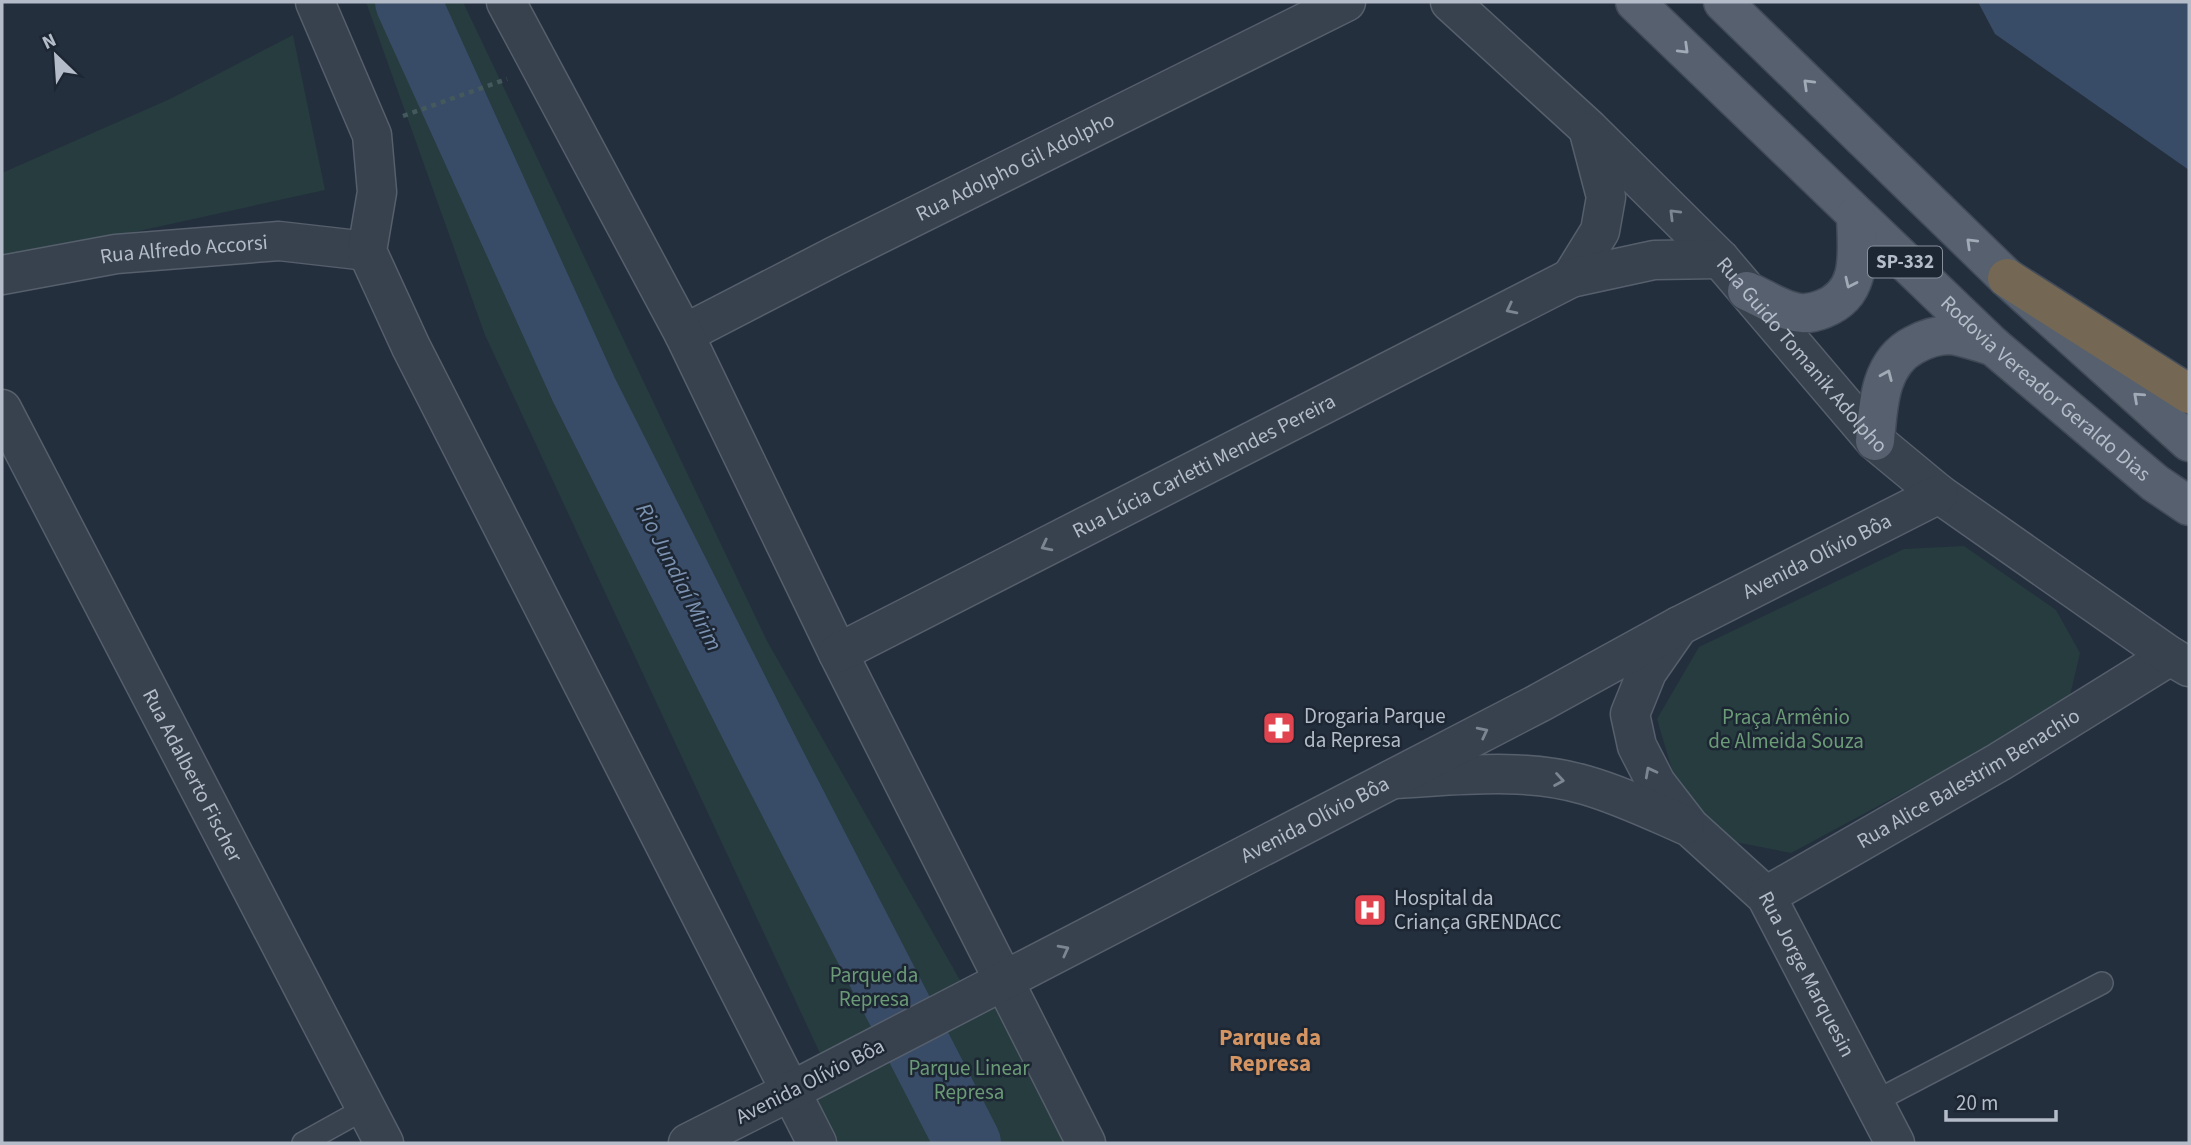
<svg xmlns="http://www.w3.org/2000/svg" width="2191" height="1145" viewBox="0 0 2191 1145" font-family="'Source Sans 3',sans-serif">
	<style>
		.green { fill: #263c3f }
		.water { fill: #394c67 }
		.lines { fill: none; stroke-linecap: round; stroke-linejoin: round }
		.river { stroke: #394c67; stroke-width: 66 }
		.service-casing { stroke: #565f6c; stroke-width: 24 }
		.minor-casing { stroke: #565f6c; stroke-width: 41 }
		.tertiary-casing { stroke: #565f6c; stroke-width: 41 }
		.primary-casing { stroke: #414a57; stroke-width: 41 }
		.motorway-casing { stroke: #434c59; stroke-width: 41 }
		.path { stroke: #44595c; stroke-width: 4.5; stroke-dasharray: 5 5; stroke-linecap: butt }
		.service { stroke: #38414e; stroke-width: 21 }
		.minor { stroke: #38414e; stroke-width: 38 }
		.tertiary { stroke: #38414e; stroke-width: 38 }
		.primary { stroke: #56606e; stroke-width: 38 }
		.motorway { stroke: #746855; stroke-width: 38 }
		.oneway { stroke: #a1aab7 }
		.oneway2 { stroke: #7c8592 }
		.labels { text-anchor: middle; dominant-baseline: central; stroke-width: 5; stroke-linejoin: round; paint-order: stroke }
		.shield { fill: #1d2633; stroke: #878f9c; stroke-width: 2 }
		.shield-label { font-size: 19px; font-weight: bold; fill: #b4bcc9 }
		.street-label { font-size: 21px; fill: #b4bcc9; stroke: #1d2633 }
		.poi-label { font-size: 21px; fill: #b4bcc9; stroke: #1d2633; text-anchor: start }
		.park-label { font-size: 21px; fill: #6b9a76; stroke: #1d2633 }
		.water-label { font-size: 23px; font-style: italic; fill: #7c92b1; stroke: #1d2633 }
		.neighbourhood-label { font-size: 23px; font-weight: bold; fill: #d59563; stroke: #1d2633 }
	</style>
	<rect width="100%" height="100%" fill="#242f3e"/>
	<!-- green -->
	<path class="green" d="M 366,2 L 463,2 L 767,641 L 973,1003 L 996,991 L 1076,1143 L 830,1143 L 802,1093 L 832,1079 L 485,335 Z
		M 293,35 L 325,190 L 2,261 L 2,173 L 170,99 Z
		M 1964,546 L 2056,610 L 2080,653 L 2068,704 L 1791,853 L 1735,842 L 1677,787 L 1657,719 L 1699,647 L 1904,549 Z"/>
	<!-- water -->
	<path class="water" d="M 1978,2 L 2189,2 L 2189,170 L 1995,34 Z"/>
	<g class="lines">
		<!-- river -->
		<path class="river" d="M 408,2 L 584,390 L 768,755 L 968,1143"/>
		<defs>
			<path id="service" d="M 1874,1102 L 2102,983
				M 303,1143 L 366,1108"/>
			<g id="minor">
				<path id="s1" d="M 2,275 L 116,254 L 279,241 L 367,251"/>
				<path id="s2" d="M 684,334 L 835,256 L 1346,2"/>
				<path id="s3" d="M 2,409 L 384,1143"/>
				<path id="s4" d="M 1679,626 L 1647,672 L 1630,714 L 1637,746 L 1656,783 L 1690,827 L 1766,896 L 1895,1143"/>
				<path d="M 1393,779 C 1456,776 1524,767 1585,785 C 1620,795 1653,811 1685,825"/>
				<path id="s5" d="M 1766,896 L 1999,762 L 2170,656"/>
				<path d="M 688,1143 L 791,1091"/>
			</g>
			<g id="tertiary">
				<path d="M 315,2 L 372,135 L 377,192 L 367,251 L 411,347 L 817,1143"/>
				<path d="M 506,2 L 684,334 L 838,653 L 1086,1143"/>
				<path id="s6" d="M 1450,2 L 1589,129 L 1720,259 L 1875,441 L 1939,494 L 2170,656 L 2189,667"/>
				<path d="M 1571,278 L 1600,231 L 1606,197 L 1589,132"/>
				<path id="s7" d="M 838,653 L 1571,278 L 1654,260 L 1720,259"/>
				<path id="s8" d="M 791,1091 L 1539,703 L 1679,626 L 1939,494"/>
			</g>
			<g id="primary">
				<path id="s9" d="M 1635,2 L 1993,346 L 2155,483 L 2189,506"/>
				<path d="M 1723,2 L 2007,278 L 2189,442"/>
				<path d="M 1747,291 C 1761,297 1776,307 1791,311 C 1802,315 1813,313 1823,309 C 1864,293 1857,253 1856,216"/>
				<path d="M 1875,441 C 1878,406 1879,363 1914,345 C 1925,339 1938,335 1950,335 C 1964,336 1980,343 1993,346"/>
			</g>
			<path id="motorway" d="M 2007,278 L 2189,394"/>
		</defs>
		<!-- service casing -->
		<use href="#service" class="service-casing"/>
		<!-- minor casing -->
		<use href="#minor" class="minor-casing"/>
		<!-- tertiary casing -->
		<use href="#tertiary" class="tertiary-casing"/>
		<!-- primary casing -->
		<use href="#primary" class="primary-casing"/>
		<!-- motorway casing -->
		<use href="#motorway" class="motorway-casing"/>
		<!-- path -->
		<path class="path" d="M 403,116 L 507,79"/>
		<!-- service -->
		<use href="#service" class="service"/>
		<!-- minor -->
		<use href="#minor" class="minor"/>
		<!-- tertiary -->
		<use href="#tertiary" class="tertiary"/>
		<!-- primary -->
		<use href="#primary" class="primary"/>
		<!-- motorway -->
		<use href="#motorway" class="motorway"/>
	</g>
	<!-- one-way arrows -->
	<defs><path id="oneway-chevron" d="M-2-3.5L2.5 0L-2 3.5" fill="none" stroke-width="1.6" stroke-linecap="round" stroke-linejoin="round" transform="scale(1.75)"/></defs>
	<g class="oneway">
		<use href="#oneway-chevron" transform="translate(1684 49) rotate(44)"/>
		<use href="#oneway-chevron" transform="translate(1808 84) rotate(-136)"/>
		<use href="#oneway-chevron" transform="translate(1971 243) rotate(-136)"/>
		<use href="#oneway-chevron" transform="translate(1850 283) rotate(115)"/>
		<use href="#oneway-chevron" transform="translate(1887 375) rotate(-67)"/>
		<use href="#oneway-chevron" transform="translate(2138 397) rotate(-138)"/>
	</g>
	<g class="oneway2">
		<use href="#oneway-chevron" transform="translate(1674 214) rotate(-135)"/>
		<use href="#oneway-chevron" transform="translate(1511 309) rotate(153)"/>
		<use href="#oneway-chevron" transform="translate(1046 546) rotate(153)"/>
		<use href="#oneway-chevron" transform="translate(1483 732) rotate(-27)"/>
		<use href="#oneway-chevron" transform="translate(1650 772) rotate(-118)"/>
		<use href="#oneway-chevron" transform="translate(1559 780) rotate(9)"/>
		<use href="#oneway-chevron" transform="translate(1064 950) rotate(-28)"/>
	</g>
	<!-- icons -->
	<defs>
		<symbol id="pharmacy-square" viewBox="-11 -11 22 22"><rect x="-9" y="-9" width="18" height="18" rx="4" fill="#e0444e" stroke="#1d2633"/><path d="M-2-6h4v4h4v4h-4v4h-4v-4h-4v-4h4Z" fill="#fff"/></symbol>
		<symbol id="hospital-square" viewBox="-11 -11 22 22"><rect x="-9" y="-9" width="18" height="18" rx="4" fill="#e0444e" stroke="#1d2633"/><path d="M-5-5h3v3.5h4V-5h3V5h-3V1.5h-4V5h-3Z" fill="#fff"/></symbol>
	</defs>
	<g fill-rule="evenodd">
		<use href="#pharmacy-square" x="1260" y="709" width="38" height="38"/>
		<use href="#hospital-square" x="1351" y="891" width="38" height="38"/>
	</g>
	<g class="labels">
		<!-- shield labels -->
		<rect class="shield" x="1868" y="246.5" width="74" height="31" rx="5"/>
		<g class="shield-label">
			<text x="1905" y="262">SP-332</text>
		</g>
		<!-- street labels -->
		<g class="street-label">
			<text stroke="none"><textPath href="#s2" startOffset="371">Rua Adolpho Gil Adolpho</textPath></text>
			<text stroke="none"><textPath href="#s1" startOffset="184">Rua Alfredo Accorsi</textPath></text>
			<text stroke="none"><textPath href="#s6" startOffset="499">Rua Guido Tomanik Adolpho</textPath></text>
			<text stroke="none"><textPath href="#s9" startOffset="564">Rodovia Vereador Geraldo Dias</textPath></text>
			<text stroke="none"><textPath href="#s7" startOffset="411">Rua Lúcia Carletti Mendes Pereira</textPath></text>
			<text stroke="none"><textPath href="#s8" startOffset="1157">Avenida Olívio Bôa</textPath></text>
			<text stroke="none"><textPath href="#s3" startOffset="413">Rua Adalberto Fischer</textPath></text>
			<text stroke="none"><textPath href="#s5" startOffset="234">Rua Alice Balestrim Benachio</textPath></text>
			<text stroke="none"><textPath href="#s8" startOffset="590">Avenida Olívio Bôa</textPath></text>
			<text stroke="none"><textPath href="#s4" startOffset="422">Rua Jorge Marquesin</textPath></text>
			<text transform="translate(810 1081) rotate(-27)">Avenida Olívio Bôa</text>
		</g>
		<!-- poi labels -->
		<g class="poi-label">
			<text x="1304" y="716">Drogaria Parque<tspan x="1304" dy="24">da Represa</tspan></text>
			<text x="1394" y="898">Hospital da<tspan x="1394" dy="24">Criança GRENDACC</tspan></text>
		</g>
		<!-- park labels -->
		<g class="park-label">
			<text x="1786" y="717">Praça Armênio<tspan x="1786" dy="24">de Almeida Souza</tspan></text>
			<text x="874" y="975">Parque da<tspan x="874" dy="24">Represa</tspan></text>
			<text x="969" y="1068">Parque Linear<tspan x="969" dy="24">Represa</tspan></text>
		</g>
		<!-- water labels -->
		<g class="water-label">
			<text transform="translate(679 577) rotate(63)">Rio Jundiaí Mirim</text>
		</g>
		<!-- neighbourhood labels -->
		<g class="neighbourhood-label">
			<text x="1270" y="1037">Parque da<tspan x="1270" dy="26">Represa</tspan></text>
		</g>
	</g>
	<!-- border -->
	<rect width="2191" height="1145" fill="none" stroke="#b4bcc9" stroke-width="7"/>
	<!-- north arrow -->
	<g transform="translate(56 56) rotate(335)" stroke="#1d2633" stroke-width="5" paint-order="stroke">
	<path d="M0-5L12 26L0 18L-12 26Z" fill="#b4bcc9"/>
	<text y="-10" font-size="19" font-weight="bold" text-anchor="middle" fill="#b4bcc9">N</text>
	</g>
	<!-- scale -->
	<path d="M1946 1110v10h110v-10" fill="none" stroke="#b4bcc9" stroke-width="3.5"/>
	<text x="1956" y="1110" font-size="21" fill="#b4bcc9" stroke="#1d2633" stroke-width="5" paint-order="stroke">20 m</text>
</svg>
